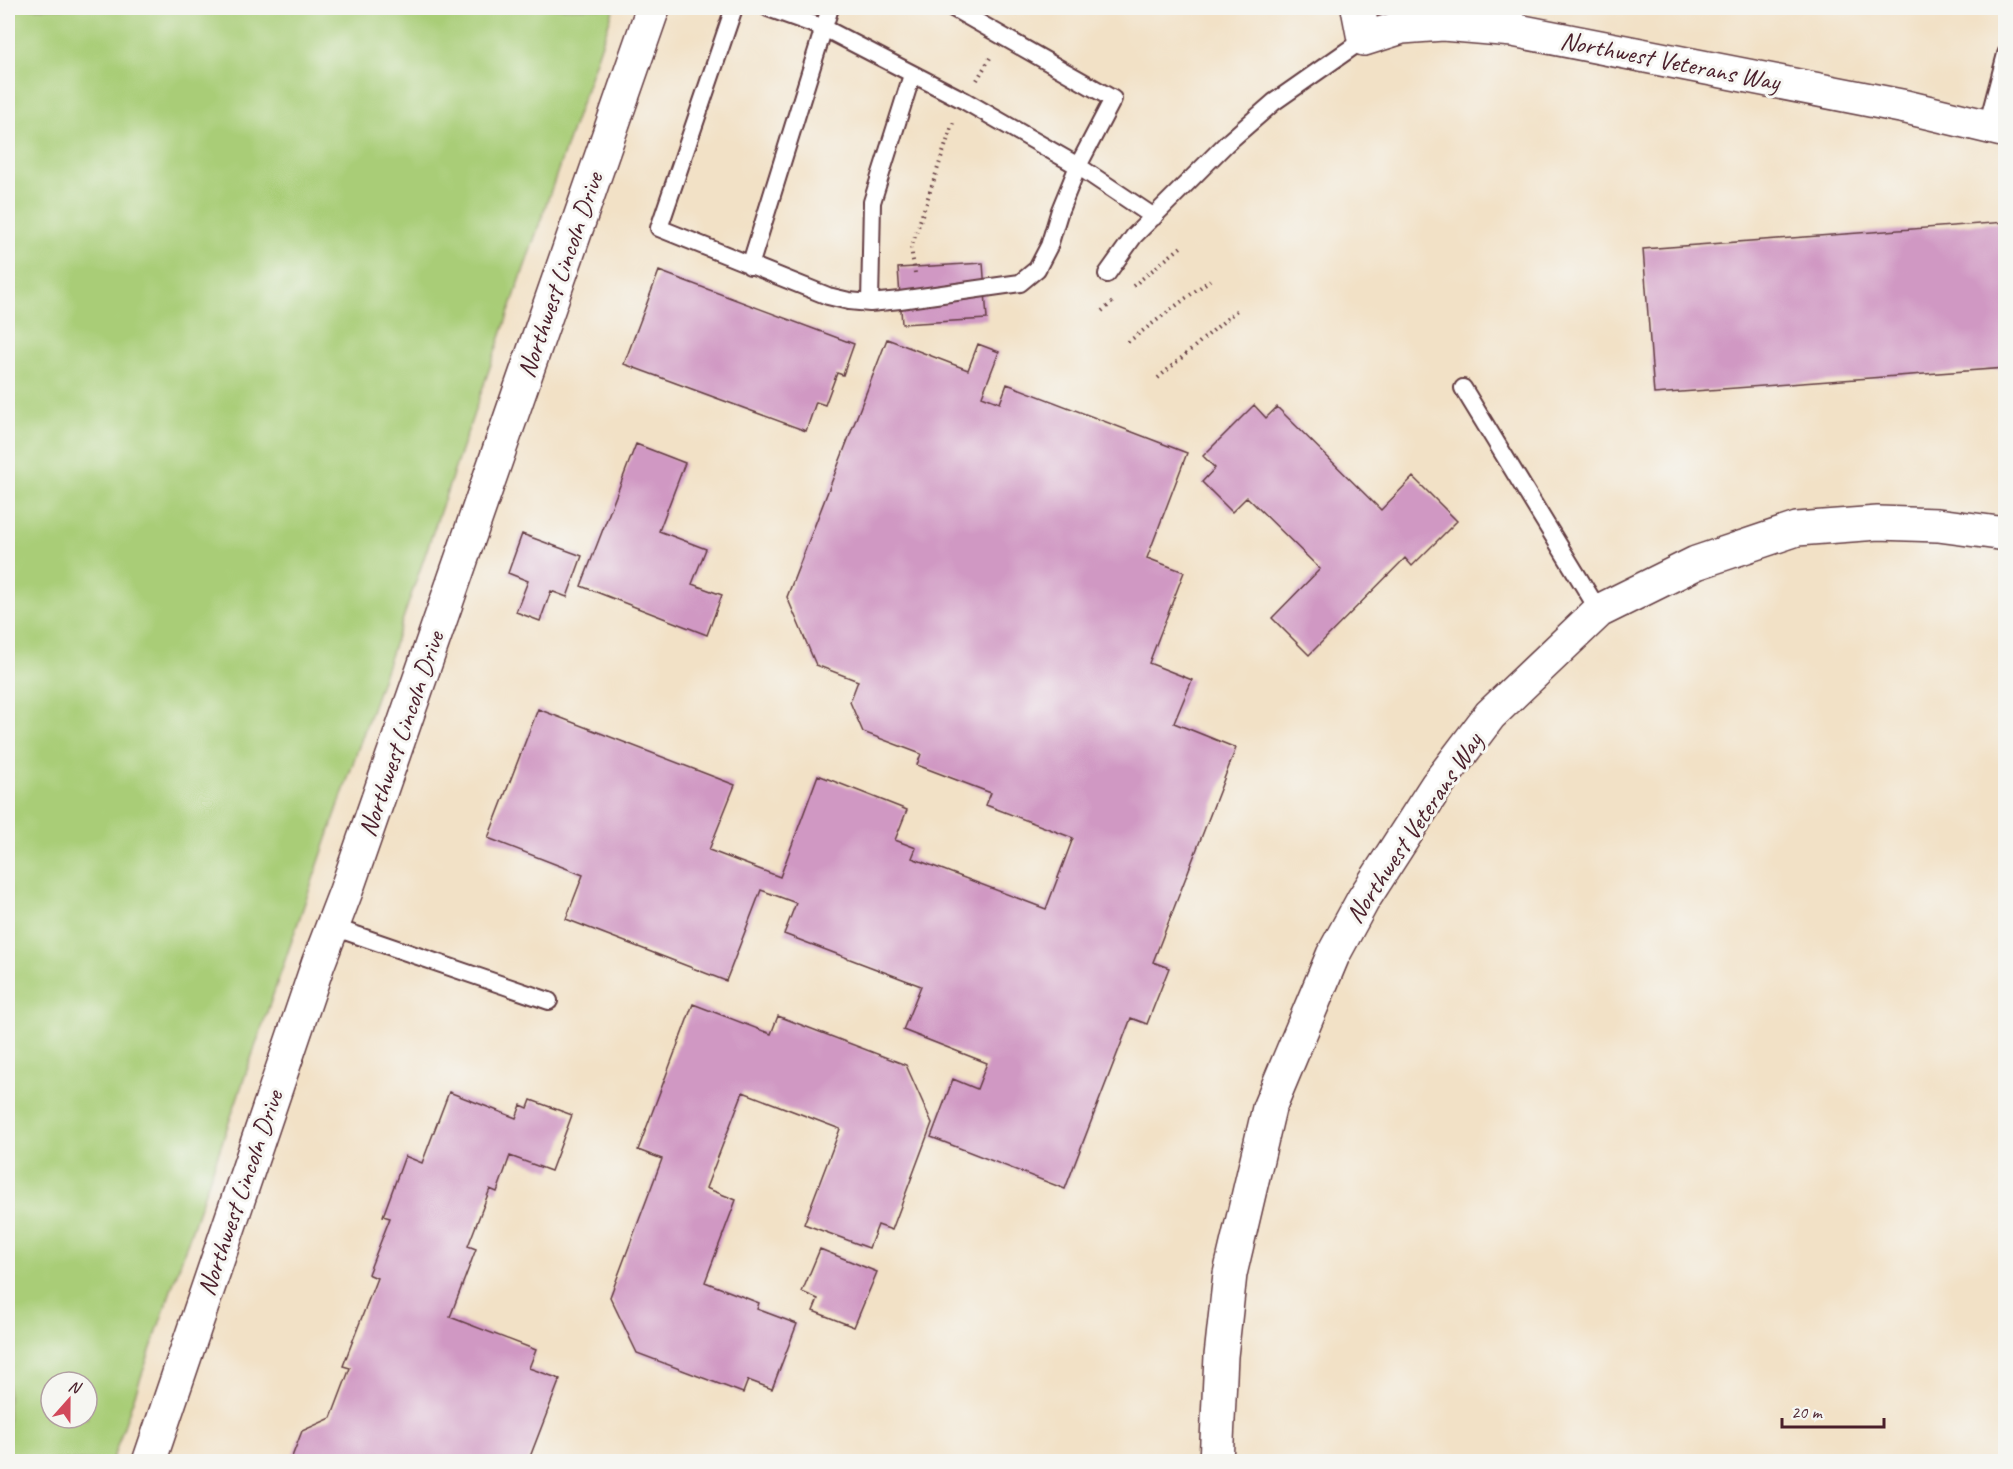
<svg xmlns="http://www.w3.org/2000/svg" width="2013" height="1469" viewBox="0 0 2013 1469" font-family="Caveat,sans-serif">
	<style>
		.green { fill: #a9cd77; stroke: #7a7651; stroke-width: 1.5; fill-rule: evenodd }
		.building { fill: #d098c3 }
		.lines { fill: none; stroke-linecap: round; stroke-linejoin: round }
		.service-casing { stroke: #633c42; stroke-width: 20 }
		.minor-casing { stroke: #633c42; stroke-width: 36 }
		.tertiary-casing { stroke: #633c42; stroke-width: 36 }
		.path { stroke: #633c42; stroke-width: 4; stroke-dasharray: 1.5 4.5; stroke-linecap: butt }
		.service { stroke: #fff; stroke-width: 16 }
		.minor { stroke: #fff; stroke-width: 33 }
		.tertiary { stroke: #fff; stroke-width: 33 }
		.labels { text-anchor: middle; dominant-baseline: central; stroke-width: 6; stroke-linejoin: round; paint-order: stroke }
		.street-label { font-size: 26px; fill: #4a1f2b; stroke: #f6f6f2 }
	</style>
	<rect width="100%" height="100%" fill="#f6f6f2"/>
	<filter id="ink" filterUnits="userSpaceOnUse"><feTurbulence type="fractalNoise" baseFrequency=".0167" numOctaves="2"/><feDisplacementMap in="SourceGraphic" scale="12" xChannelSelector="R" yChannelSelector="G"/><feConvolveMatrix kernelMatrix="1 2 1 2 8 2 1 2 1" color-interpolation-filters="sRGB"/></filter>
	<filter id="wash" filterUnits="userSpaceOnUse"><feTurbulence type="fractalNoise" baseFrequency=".008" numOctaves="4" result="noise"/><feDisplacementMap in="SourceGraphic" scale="24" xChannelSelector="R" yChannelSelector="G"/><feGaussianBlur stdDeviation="1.35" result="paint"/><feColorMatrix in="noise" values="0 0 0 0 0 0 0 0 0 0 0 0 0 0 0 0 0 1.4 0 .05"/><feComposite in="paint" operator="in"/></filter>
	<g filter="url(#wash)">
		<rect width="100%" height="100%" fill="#f2e1c6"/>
		<!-- green -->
		<path class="green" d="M 8,8 L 614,8 L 112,1461 L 8,1461 ZM 51,1382 L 87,1382 L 87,1418 L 51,1418 Z"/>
		<g id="blocks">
			<!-- building -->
			<path class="building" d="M 2006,222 L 2006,368 L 1654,394 L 1643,249 Z
				M 983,263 L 987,319 L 902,324 L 898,268 Z
				M 659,271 L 854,344 L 843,375 L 837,373 L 825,405 L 816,402 L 806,431 L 624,364 Z
				M 887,339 L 968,370 L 978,344 L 999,352 L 982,396 L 1000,403 L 1007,384 L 1187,453 L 1147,558 L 1184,572 L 1149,663 L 1192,680 L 1174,723 L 1236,748 L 1153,962 L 1169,968 L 1147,1024 L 1131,1018 L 1065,1189 L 931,1137 L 953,1079 L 977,1089 L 987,1063 L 903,1030 L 921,986 L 784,934 L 796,903 L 761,890 L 726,981 L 566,919 L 583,875 L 488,838 L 538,709 L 735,785 L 709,850 L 780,877 L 818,775 L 907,810 L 895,840 L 916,848 L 912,858 L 1046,909 L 1073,838 L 986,805 L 991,793 L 917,765 L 921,754 L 863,732 L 850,702 L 858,681 L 816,665 L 787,597 Z
				M 1254,405 L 1266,418 L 1277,407 L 1381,510 L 1413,477 L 1457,521 L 1412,566 L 1405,558 L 1309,655 L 1272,618 L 1320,569 L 1247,497 L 1232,512 L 1202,482 L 1215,468 L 1203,456 Z
				M 636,444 L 685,463 L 659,531 L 706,549 L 692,584 L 722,595 L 707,635 L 581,586 Z
				M 522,534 L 582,556 L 567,597 L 551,591 L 540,621 L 516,612 L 528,581 L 508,573 Z
				M 693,1004 L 771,1034 L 778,1016 L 906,1065 L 932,1123 L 892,1230 L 878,1225 L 869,1248 L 804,1224 L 840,1129 L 743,1092 L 706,1188 L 736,1200 L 705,1282 L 759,1303 L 757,1309 L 797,1324 L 772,1389 L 748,1380 L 743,1393 L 637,1353 L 610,1297 L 662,1159 L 638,1150 Z
				M 449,1092 L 516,1118 L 521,1105 L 528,1108 L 531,1100 L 572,1115 L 551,1171 L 510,1156 L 497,1192 L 490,1189 L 468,1246 L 476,1249 L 450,1317 L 536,1350 L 529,1368 L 560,1379 L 528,1462 L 290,1462 L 302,1431 L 331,1418 L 350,1368 L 343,1366 L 377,1278 L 368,1274 L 390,1218 L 383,1216 L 405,1156 L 422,1163 Z
				M 820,1249 L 877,1272 L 854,1327 L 813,1311 L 818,1299 L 802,1292 Z"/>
		</g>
	</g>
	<g filter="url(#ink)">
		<use href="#blocks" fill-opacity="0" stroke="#633c42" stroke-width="1.5"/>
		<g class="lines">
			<defs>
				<path id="service" d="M 734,8 L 659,228 L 828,296 L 849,301 L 870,303 L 900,300 L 1020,283 L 1037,269 L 1049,246 L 1060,210 L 1078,166 L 1113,99 L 953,8
					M 768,8 L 824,28 L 965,101 L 1078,166 L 1154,217
					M 1513,30 L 1516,8
					M 1987,126 L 2006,54
					M 750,266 L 830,8
					M 1107,274 L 1134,236 L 1226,144 L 1274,102 L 1364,39
					M 870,303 L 872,202 L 912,75
					M 1463,388 L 1599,611
					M 333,927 L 549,1001"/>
				<path id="minor" d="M 149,1462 L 318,964 L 346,891 L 653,8"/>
				<path id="tertiary" d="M 1358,8 L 1364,39 L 1402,27 L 1443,24 L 1513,30 L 1906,107 L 2006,131
					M 1216,1462 L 1221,1356 L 1230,1274 L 1269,1108 L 1333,955 L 1363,900 L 1437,785 L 1490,715 L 1599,611 L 1696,563 L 1797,529 L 1878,523 L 1938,525 L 2006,534"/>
			</defs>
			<!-- service casing -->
			<use href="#service" class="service-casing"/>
			<!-- minor casing -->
			<use href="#minor" class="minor-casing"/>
			<!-- tertiary casing -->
			<use href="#tertiary" class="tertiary-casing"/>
			<!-- path -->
			<path class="path" d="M 1015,15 L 1020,8
				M 977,80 L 990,58
				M 915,273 L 911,248 L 953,123
				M 1133,286 L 1181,247
				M 1102,311 L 1115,300
				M 1128,342 L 1210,280
				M 1158,378 L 1237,310"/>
			<!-- service -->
			<use href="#service" class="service"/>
			<!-- minor -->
			<use href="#minor" class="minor"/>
			<!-- tertiary -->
			<use href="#tertiary" class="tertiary"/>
		</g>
	</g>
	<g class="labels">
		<!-- street labels -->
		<g class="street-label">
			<text transform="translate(1670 61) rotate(11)">Northwest Veterans Way</text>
			<text transform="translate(560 275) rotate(-71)">Northwest Lincoln Drive</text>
			<text transform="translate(401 734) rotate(-71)">Northwest Lincoln Drive</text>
			<text transform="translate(1414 828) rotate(-56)">Northwest Veterans Way</text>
			<text transform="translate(240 1193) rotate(-71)">Northwest Lincoln Drive</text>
		</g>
	</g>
	<!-- margin -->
	<rect width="2013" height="1469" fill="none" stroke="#f6f6f2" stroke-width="30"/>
	<!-- north arrow -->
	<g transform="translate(69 1400) rotate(21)"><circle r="28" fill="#f6f6f2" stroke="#b1a0a2" stroke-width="1.5"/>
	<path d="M0-4.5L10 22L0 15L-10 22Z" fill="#d1495b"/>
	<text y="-9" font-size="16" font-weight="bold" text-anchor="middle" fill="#4a1f2b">N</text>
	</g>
	<!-- scale -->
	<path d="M1782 1418v9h102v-9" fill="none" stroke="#4a1f2b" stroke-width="3"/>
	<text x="1791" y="1418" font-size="18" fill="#4a1f2b" stroke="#f6f6f2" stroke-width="4.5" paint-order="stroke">20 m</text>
</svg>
